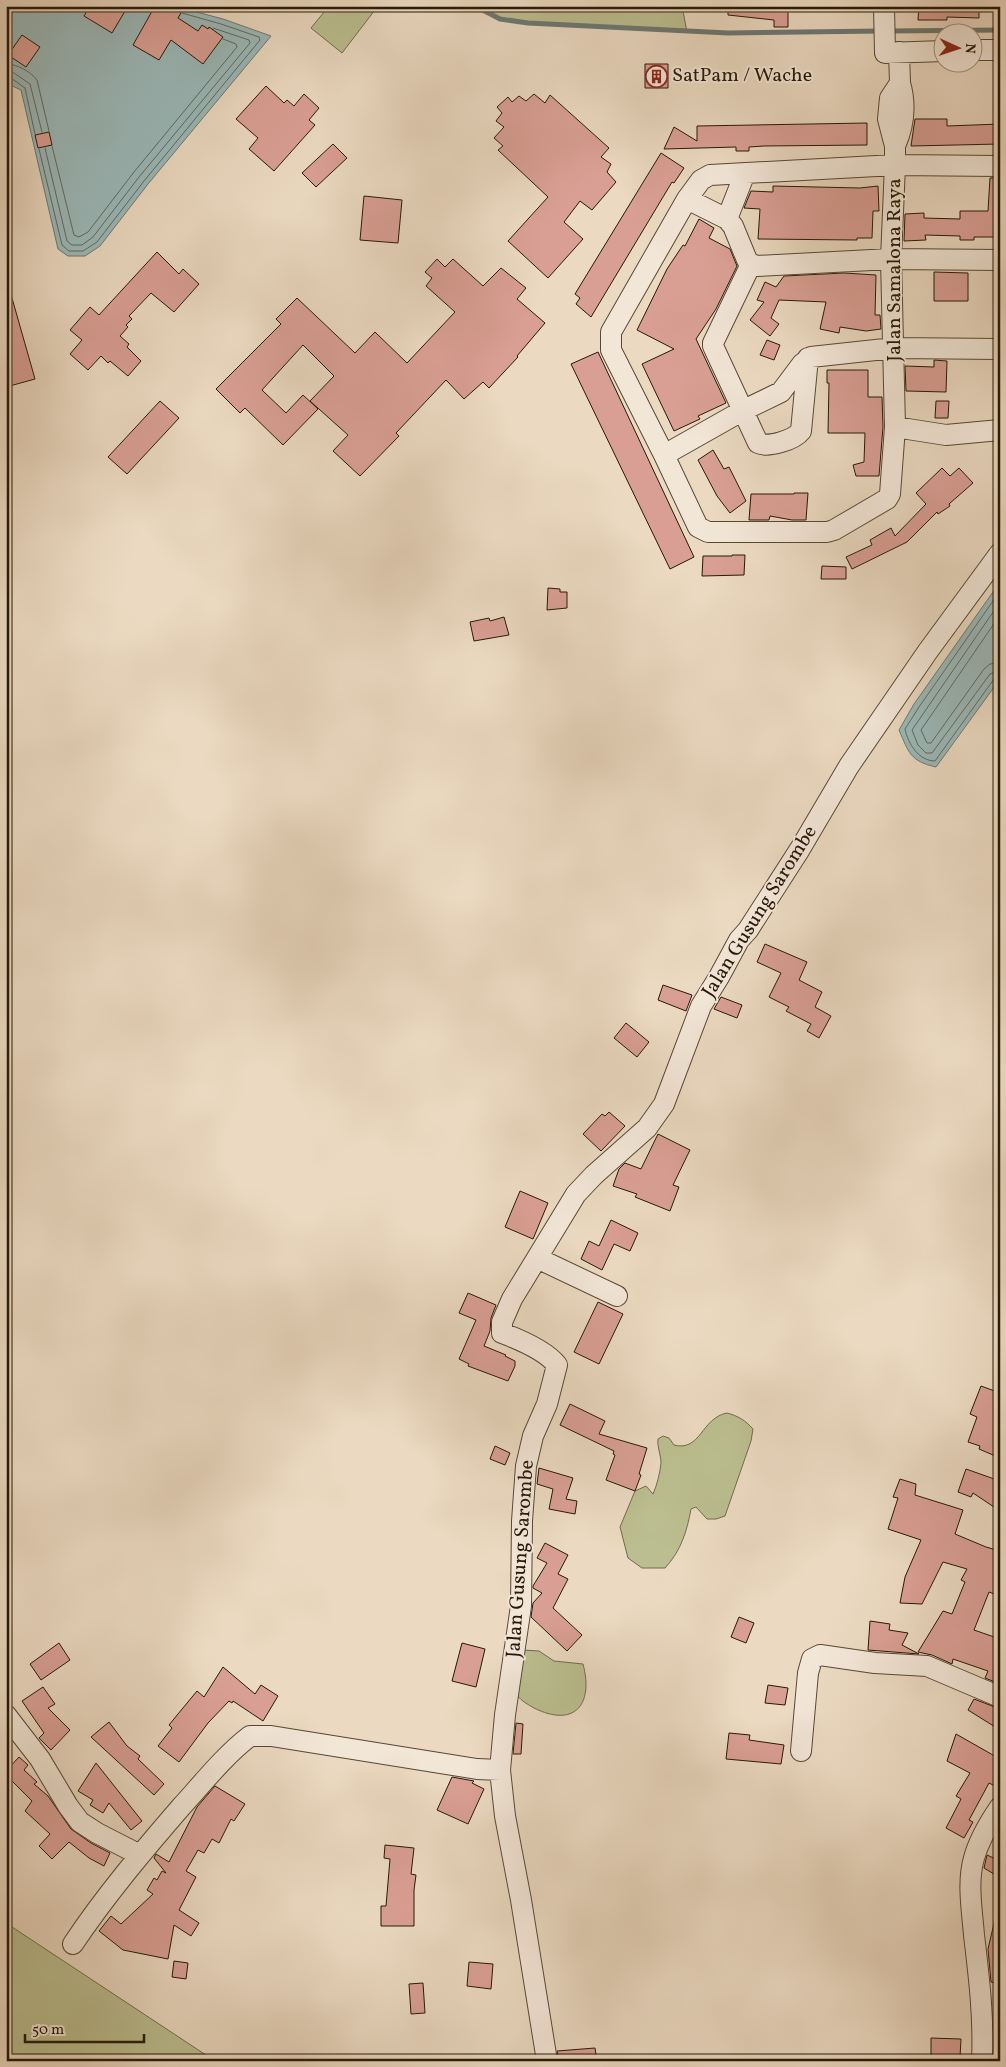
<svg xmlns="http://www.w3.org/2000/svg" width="1006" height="2067" viewBox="0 0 1006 2067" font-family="Vollkorn,serif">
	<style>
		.green { fill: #bbbe90; stroke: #706c4c }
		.water { fill: #9bb9ba; stroke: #6c7973 }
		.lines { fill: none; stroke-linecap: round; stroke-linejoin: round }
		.shore { stroke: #606961; stroke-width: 1 }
		.stream { stroke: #6c7973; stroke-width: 5 }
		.building { fill: #d99f94; stroke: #261908 }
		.minor-casing { stroke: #574936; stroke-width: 22 }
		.minor { stroke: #f2e6d7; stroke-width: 20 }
		.labels { text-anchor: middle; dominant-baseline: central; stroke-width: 4; stroke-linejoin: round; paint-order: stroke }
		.poi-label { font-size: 20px; fill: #261908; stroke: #f2e6d7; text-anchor: start }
		.street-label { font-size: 20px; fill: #261908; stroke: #f2e6d7 }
	</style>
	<rect width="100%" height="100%" fill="#ebd9c1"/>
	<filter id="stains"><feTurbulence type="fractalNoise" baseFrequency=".004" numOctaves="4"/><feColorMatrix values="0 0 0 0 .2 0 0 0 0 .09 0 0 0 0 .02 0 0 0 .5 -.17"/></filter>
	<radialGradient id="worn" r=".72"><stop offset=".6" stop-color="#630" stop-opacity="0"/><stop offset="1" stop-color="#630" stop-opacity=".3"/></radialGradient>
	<!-- green -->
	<path class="green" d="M 329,6 L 378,6 L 342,53 L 311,28 Z
		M 475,6 L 682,6 L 687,32 L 528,23 L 500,19 Z
		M 727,1413 C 738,1416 745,1420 753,1429 L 751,1441 L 725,1516 L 716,1519 L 707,1519 L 696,1507 L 691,1509 C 687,1531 681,1551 665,1568 L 642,1568 L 628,1558 L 620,1527 L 635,1491 L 646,1486 L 653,1494 C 657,1485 660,1473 661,1463 C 661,1455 657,1447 658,1439 L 663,1436 L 669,1438 L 674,1445 C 701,1452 701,1418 727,1413 Z
		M 523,1650 L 539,1651 L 554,1661 L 583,1664 C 594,1705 574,1728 534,1708 C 529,1705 521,1701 518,1696 C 513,1684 521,1663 523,1650 Z
		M 6,1923 L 215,2061 L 6,2061 Z"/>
	<!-- water -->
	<path class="water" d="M 6,6 L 174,6 L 223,19 L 271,36 L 148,184 L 100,246 L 85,256 L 68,256 L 58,249 L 21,90 L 6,83 Z
		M 1000,582 L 1000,679 L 936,767 C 910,761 909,753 899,730 L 914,704 Z"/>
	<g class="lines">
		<!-- shore -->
		<path class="shore" d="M 6,64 C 17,64 30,71 37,80 L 49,131
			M 6,72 L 14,73 L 30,84 L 42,132
			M 6,78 L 11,78 L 25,88 L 35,134
			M 52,146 L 74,235 L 79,237 L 88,232 L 134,172 L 237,47 L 236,44 L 223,39
			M 45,148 L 67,241 L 72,245 L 82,245 L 93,237 L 139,177 L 250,43 L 249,40 L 213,28
			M 39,149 L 62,245 L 69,251 L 83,251 L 97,242 L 144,181 L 260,40 L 259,37 L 221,24 L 182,13
			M 1000,591 L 919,707 L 905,729 C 908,744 919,761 935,761 L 994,679 L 1000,676
			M 1000,602 L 912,730 L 918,745 L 926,753 L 932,753 L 990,674 L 1000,670
			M 1000,615 L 921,730 L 927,743 L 931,743 L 984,669 L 990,664 L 1000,663"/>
		<!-- stream -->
		<path class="stream" d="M 475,6 L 500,19 L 528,23 L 728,33 L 881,31
			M 889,31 L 1000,30"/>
	</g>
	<!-- building -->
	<path class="building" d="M 90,6 L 128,6 L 112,33 L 84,16 Z
		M 155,6 L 185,6 L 178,18 L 198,31 L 202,25 L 208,29 L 209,27 L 223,37 L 203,64 L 171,40 L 159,60 L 133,45 Z
		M 728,6 L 788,6 L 788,27 L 774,27 L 774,20 L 728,15 Z
		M 919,6 L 979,6 L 979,18 L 947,17 L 947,20 L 918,20 Z
		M 22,35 L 40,47 L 26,67 L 8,55 Z
		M 645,64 L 668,64 L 668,88 L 645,88 Z
		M 266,86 L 284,103 L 287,100 L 294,106 L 304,94 L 319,108 L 309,120 L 315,125 L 274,171 L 249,149 L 258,138 L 236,119 Z
		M 534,94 L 545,103 L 550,95 L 609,148 L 601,157 L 611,164 L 607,172 L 616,182 L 592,210 L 580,201 L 564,222 L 583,239 L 548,278 L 508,241 L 548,197 L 498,150 L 503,146 L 494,138 L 504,127 L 496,121 L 502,113 L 497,107 L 508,97 L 512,102 L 519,96 L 526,101 Z
		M 915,119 L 947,119 L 947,126 L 1000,124 L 1000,144 L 911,146 Z
		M 867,123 L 867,145 L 764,146 L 749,147 L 749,151 L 736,151 L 736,147 L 664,149 L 674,127 L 697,141 L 697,126 Z
		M 49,132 L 52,145 L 38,148 L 35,135 Z
		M 333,144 L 347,158 L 316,187 L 302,173 Z
		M 661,153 L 684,168 L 674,183 L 672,182 L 591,317 L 576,304 L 580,298 L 575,294 Z
		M 990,178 L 1000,178 L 1000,237 L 974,237 L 974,240 L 960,240 L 960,236 L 925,235 L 926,240 L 904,241 L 905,214 L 924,213 L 924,218 L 960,219 L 960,211 L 988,211 Z
		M 773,186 L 860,188 L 878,186 L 879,211 L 873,211 L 872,238 L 857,238 L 857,240 L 758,239 L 760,209 L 744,208 L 751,191 L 773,192 Z
		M 364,196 L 402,200 L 398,243 L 360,240 Z
		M 699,219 L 714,228 L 709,238 L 730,249 L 737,266 L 716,309 L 696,339 L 726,403 L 698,416 L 700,419 L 674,431 L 642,364 L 674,349 L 637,330 L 667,269 L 683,245 L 685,246 Z
		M 157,252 L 179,274 L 183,269 L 199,284 L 174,312 L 151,293 L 129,316 L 132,319 L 126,325 L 128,327 L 120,336 L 129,344 L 127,347 L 141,361 L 128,376 L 110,361 L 108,363 L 101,356 L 88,370 L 70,354 L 82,340 L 70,330 L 90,307 L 99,315 Z
		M 437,259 L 445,267 L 453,259 L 483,286 L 501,268 L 526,288 L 517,299 L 545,323 L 517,356 L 518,357 L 489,388 L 483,382 L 464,399 L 446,380 L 396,433 L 399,436 L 360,476 L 333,451 L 348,435 L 310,401 L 334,376 L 303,345 L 262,390 L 286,413 L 303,395 L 318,409 L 283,445 L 245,408 L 240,413 L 216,389 L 281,324 L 276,319 L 297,298 L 355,353 L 375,332 L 407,363 L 455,312 L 426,286 L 432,278 L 425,272 Z
		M 934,272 L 968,273 L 968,301 L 934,301 Z
		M 844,273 L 876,275 L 875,315 L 880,315 L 881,329 L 866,331 L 840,327 L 839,333 L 820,329 L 826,302 L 779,300 L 771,318 L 779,324 L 770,336 L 750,320 L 764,302 L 757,300 L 765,282 L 776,287 L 784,276 Z
		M 10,291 L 35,379 L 6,387 L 6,292 Z
		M 767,340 L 780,345 L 774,360 L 760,355 Z
		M 598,352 L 694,557 L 670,569 L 571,364 Z
		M 934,360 L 947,361 L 946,392 L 906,391 L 905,366 L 934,367 Z
		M 827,370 L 868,370 L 868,397 L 882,397 L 883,427 L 879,476 L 856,476 L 853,465 L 864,462 L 865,433 L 828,433 L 829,383 L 827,383 Z
		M 160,401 L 179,418 L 127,474 L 108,457 Z
		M 936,401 L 949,401 L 948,418 L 935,418 Z
		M 713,450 L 724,469 L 729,467 L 746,501 L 730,513 L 717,496 L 698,460 Z
		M 942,468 L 950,476 L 959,468 L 973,483 L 949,504 L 950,506 L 938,514 L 937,512 L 907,542 L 852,569 L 846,557 L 872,545 L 870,540 L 891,528 L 895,536 L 926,504 L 916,493 Z
		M 794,493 L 808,493 L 806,520 L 792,520 L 770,516 L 769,520 L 749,520 L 751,494 L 794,494 Z
		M 732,555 L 745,555 L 744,575 L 702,576 L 703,556 L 732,556 Z
		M 822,566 L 846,567 L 846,579 L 821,579 Z
		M 548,588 L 560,589 L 560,592 L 567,592 L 567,608 L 547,610 Z
		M 504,617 L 509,635 L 474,641 L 470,622 L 489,618 L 490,621 Z
		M 765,944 L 807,962 L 799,980 L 822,992 L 815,1007 L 831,1016 L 819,1038 L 807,1031 L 811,1024 L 786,1011 L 789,1007 L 769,997 L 781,973 L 757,962 Z
		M 663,985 L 692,995 L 686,1011 L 658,1000 Z
		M 721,997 L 742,1005 L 737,1018 L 714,1009 Z
		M 626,1023 L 649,1042 L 637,1057 L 614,1038 Z
		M 609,1112 L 625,1126 L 601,1151 L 583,1134 L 602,1114 L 605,1116 Z
		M 658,1134 L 690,1150 L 673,1185 L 679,1187 L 670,1211 L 635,1197 L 637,1194 L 613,1186 L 619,1169 L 625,1163 L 641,1169 Z
		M 520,1191 L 548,1203 L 533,1239 L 505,1227 Z
		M 611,1220 L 638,1233 L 630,1251 L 614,1244 L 602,1270 L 581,1259 L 589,1241 L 599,1246 Z
		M 468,1293 L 496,1305 L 491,1318 L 490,1331 L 484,1346 L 506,1355 L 505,1356 L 515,1361 L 515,1366 L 508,1381 L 468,1366 L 469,1364 L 459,1359 L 476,1320 L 459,1313 Z
		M 598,1302 L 623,1314 L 599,1364 L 574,1352 Z
		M 981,1386 L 1000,1393 L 1000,1458 L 979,1449 L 980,1446 L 968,1442 L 977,1417 L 970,1414 Z
		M 570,1404 L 605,1421 L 599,1434 L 647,1448 L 639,1474 L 641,1475 L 635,1491 L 606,1480 L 615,1455 L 613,1454 L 614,1451 L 560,1425 Z
		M 495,1446 L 510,1453 L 505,1465 L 490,1459 Z
		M 539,1468 L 573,1478 L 566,1499 L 577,1501 L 575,1514 L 549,1509 L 553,1489 L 537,1484 Z
		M 966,1469 L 1000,1481 L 1000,1511 L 973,1493 L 971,1497 L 958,1492 Z
		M 900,1479 L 916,1484 L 915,1495 L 963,1510 L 955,1534 L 986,1547 L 1000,1551 L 1000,1596 L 989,1592 L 974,1630 L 1000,1639 L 1000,1684 L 985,1678 L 988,1671 L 953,1659 L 952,1664 L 932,1655 L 918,1652 L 943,1611 L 952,1614 L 965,1582 L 961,1580 L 967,1569 L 943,1562 L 922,1604 L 900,1603 L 905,1577 L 921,1540 L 888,1529 L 898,1498 L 893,1497 Z
		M 545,1543 L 568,1555 L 558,1574 L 568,1579 L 553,1608 L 582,1635 L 567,1651 L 531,1617 L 533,1603 L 542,1593 L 533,1588 L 533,1586 L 547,1563 L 537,1558 Z
		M 739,1617 L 754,1623 L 746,1643 L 731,1637 Z
		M 870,1621 L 890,1624 L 889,1630 L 908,1633 L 902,1645 L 919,1654 L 868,1650 Z
		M 59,1643 L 70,1660 L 41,1680 L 30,1664 Z
		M 462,1643 L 485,1649 L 476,1687 L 452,1681 Z
		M 223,1667 L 255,1694 L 261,1685 L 278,1696 L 263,1721 L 233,1701 L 232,1703 L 229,1701 L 208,1723 L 179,1762 L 158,1746 L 172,1728 L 169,1725 L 178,1714 L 197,1691 L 204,1697 Z
		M 768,1685 L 788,1688 L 785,1705 L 765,1703 Z
		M 43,1687 L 55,1704 L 48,1708 L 70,1730 L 51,1750 L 39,1738 L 44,1733 L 22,1701 Z
		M 974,1699 L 1000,1709 L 1000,1730 L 968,1710 Z
		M 109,1722 L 127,1746 L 140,1756 L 138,1759 L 164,1784 L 154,1795 L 91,1737 Z
		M 516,1723 L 523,1724 L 521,1754 L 513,1754 Z
		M 729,1733 L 750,1735 L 749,1740 L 784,1745 L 781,1764 L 726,1759 Z
		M 956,1734 L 1000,1759 L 1000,1778 L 995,1786 L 989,1783 L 969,1820 L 973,1822 L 964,1838 L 946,1828 L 961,1799 L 956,1796 L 970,1773 L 947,1761 Z
		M 19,1757 L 28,1765 L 24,1770 L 37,1782 L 34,1784 L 48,1796 L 71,1829 L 91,1843 L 110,1853 L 104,1866 L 89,1858 L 69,1842 L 52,1859 L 39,1846 L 50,1834 L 25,1811 L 32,1801 L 6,1775 L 6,1771 Z
		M 96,1763 L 142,1821 L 131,1830 L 109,1803 L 103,1813 L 90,1805 L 93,1800 L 78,1791 Z
		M 452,1777 L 474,1781 L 472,1783 L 484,1789 L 468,1824 L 437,1810 Z
		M 215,1786 L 245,1804 L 234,1821 L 231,1819 L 219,1843 L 212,1839 L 204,1853 L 198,1850 L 186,1871 L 196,1877 L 179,1910 L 199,1923 L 191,1936 L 174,1925 L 168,1959 L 123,1950 L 99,1931 L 111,1916 L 121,1924 L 153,1894 L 147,1890 L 154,1878 L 157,1880 L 162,1871 L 166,1873 L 154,1858 L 156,1854 L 169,1862 L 197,1807 Z
		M 385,1845 L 414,1848 L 411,1874 L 416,1875 L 414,1890 L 414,1926 L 381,1926 L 381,1906 L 386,1906 L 390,1859 L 384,1858 Z
		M 987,1855 L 1000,1861 L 1000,1865 L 994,1874 L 984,1868 Z
		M 995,1919 L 1000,1920 L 1000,1984 L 991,1982 L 988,1949 Z
		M 174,1961 L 188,1963 L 186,1979 L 172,1977 Z
		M 469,1962 L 493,1964 L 491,1989 L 467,1986 Z
		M 423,1983 L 425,2013 L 411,2014 L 409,1984 Z
		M 931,2038 L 961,2039 L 960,2057 L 931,2058 Z
		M 595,2048 L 597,2061 L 559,2061 L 557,2051 Z"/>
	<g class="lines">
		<defs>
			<path id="minor" d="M 884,6 L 885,53 L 944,51
				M 974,50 L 1000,50
				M 899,52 L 900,83 L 890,98 L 888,119 L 895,146 L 895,165 L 891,259 L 895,427 L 890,494 L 887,499 L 834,530 L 827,532 L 708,532 L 698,527 L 664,455 L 611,350 L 611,332 L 687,199 L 701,180 L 710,175 L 895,165 L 1000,166
				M 895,146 C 904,126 906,104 900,83
				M 745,173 L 727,219 L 733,226 L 747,260 L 751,264
				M 687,199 L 727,219
				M 751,264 L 713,343 L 713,346 L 758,443 C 768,448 794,440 801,431 L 808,358
				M 751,264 L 757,266 L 891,259 L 1000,260
				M 895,427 L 946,435 L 1000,430
				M 664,455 L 742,411 L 781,392 L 802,364 L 811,357 L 894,348 L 1000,349
				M 539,1259 L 617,1296
				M 6,1715 L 40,1759 L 68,1806 L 80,1822 L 97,1833 L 140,1855
				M 801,1751 L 808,1673 L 812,1659 L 820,1655 L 875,1663 L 927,1666 L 1000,1697
				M 73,1944 C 105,1896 143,1851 181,1807 C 203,1783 224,1756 250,1736 L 271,1736 L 477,1769 L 500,1770
				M 547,2061 L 521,1900 L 505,1816 L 500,1770 L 505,1715 L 521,1606 L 522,1521 L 526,1466 L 533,1436 L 547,1404 L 557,1365 C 546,1351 518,1339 502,1333 L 502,1322 L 512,1299 L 576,1194 L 594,1175 L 647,1128 L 664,1104 L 701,1006 L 719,977 L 739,940 L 748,930 L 800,849 L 849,766 L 928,651 L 1000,553
				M 982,2061 C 984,2018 979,1977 974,1935 C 972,1910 967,1882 974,1858 C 979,1840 989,1823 1000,1807"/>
		</defs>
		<!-- minor casing -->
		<use href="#minor" class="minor-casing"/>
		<!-- minor -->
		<use href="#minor" class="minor"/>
	</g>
	<!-- icons -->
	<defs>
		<symbol id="building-ring" viewBox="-11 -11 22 22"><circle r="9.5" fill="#f2e6d7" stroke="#8f2418" stroke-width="1.5"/><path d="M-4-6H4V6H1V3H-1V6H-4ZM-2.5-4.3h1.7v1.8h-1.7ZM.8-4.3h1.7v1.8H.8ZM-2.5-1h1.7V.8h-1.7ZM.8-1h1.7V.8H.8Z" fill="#8f2418"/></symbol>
	</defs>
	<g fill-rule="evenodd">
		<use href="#building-ring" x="644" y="64" width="25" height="25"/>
	</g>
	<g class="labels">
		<!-- poi labels -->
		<g class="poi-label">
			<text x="672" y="76">SatPam / Wache</text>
		</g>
		<!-- street labels -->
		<g class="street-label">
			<text transform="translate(895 270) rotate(-90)">Jalan Samalona Raya</text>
			<text transform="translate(760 912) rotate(-58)">Jalan Gusung Sarombe</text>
			<text transform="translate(521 1559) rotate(-86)">Jalan Gusung Sarombe</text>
		</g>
	</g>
	<!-- margin -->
	<rect width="1006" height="2067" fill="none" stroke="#ebd9c1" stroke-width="25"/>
	<rect x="8" y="8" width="991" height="2052" fill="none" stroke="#261908" stroke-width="2.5"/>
	<rect x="12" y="12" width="981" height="2042" fill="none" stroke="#261908"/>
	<!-- north arrow -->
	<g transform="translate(958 48) rotate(93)"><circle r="24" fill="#f2e6d7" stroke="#a09484"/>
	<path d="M0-4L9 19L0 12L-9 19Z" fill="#8f2418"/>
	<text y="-8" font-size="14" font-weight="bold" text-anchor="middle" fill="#261908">N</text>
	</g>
	<!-- scale -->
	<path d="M25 2034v8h119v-8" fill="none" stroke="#261908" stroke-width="2.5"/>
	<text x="32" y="2034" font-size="15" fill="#261908" stroke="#f2e6d7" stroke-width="4" paint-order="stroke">50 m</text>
	<rect width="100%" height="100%" filter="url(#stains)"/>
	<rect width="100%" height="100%" fill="url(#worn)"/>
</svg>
